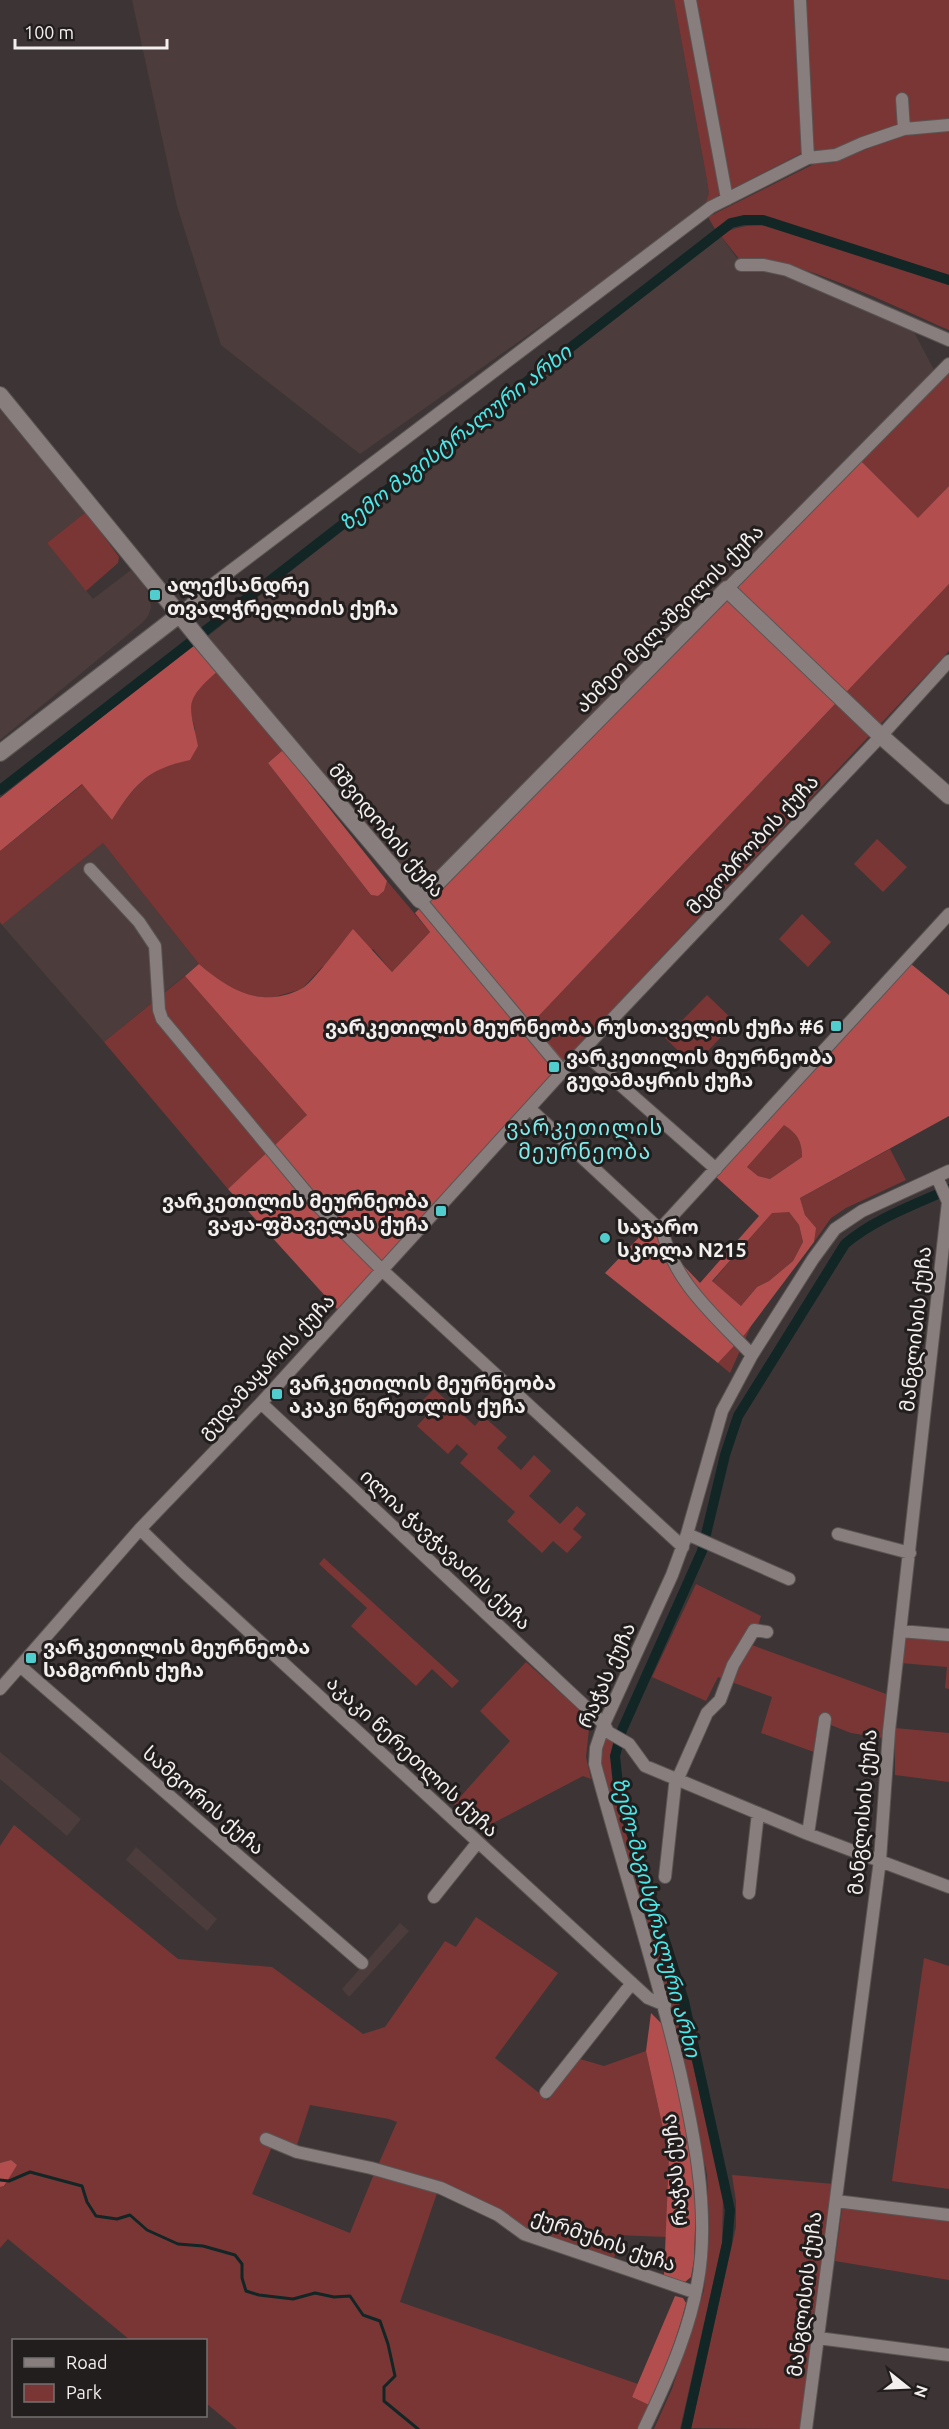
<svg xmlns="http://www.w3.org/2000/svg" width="949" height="2429" viewBox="0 0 949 2429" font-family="Ubuntu,'Noto Sans Georgian',sans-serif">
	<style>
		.built { fill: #4c3d3c }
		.green { fill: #7a3635 }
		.forest { fill: #b24f4e; fill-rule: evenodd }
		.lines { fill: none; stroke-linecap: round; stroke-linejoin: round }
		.stream { stroke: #122626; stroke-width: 3 }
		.canal { stroke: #122626; stroke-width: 10 }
		.street-casing { stroke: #5a5453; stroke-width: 14 }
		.secondary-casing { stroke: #5a5453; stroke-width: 18 }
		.street { stroke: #877e7d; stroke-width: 12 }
		.secondary { stroke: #877e7d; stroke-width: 16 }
		.poi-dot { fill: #52cdcd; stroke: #211e1d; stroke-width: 2 }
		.labels { text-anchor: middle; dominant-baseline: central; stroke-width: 6; stroke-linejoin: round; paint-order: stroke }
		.poi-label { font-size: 20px; font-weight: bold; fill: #f4efef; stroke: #211e1d; text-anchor: start }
		.street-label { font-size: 20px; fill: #f4efef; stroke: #211e1d }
		.water-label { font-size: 21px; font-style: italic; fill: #4ce8e9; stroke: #211e1d }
		.neighbourhood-label { font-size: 21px; letter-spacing: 1.5px; fill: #7febeb; stroke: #211e1d }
	</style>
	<rect width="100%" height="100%" fill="#3d3535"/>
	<!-- built -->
	<path class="built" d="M 132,0 L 674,0 L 706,175 L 709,193 L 706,202 L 627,265 L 360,454 L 221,345 L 177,206 Z
		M 720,235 L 736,257 L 756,269 L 793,279 L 914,332 L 934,370 L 867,441 L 423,887 L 415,883 L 207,637 Z
		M 0,406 L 86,512 L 47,543 L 93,599 L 131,570 L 144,585 L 150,596 L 151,608 L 148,616 L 142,623 L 0,740 Z
		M 103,843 L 199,964 L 104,1042 L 2,925 Z
		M 0,1752 L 81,1819 L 67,1836 L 0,1779 Z
		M 136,1847 L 217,1919 L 207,1931 L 126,1860 Z
		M 400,1923 L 409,1931 L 349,1997 L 342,1989 Z"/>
	<!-- green -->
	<path class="green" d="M 674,0 L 796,0 L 804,148 L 800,154 L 706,202 L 709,193 L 706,175 Z
		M 806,0 L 949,0 L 949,119 L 913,122 L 834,152 L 814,152 Z
		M 949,128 L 949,330 C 907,312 780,249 740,260 L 720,235 C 739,225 753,224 774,227 L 776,219 C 750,212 738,218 715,229 L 708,217 L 814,164 L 836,162 L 907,132 Z
		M 949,372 L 949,486 L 918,519 L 861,461 Z
		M 86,512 L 119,557 L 118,563 L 86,591 L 47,543 Z
		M 949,584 L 949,651 L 564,1061 L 531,1024 Z
		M 217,672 L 283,750 L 268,763 L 371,895 L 378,896 L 384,891 L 387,881 L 430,932 L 392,972 L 373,949 L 322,967 L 302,989 L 271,998 L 246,995 L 222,984 L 199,964 L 103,843 L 2,925 L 0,922 L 0,851 L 83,784 L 112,820 C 135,784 147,769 190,759 L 195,729 L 190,711 L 192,698 L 199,688 Z
		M 877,839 L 907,867 L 883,892 L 854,864 Z
		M 802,914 L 831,942 L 808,967 L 779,939 Z
		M 185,976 L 308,1116 L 228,1189 L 104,1042 Z
		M 707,995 L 735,1022 L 694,1066 L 665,1038 Z
		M 784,1124 C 797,1133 802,1141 802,1157 L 770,1179 L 758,1176 L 747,1167 Z
		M 890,1149 L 906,1180 L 846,1208 L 831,1218 L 814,1242 L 815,1228 L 805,1215 L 800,1198 Z
		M 772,1212 L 789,1212 L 799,1225 L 803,1242 L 793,1261 L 769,1281 L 757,1287 L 741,1306 L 712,1282 Z
		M 751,1326 L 730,1373 L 718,1363 Z
		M 434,1389 L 475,1426 L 483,1416 L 507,1437 L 497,1448 L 521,1470 L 534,1455 L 551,1471 L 529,1496 L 560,1524 L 577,1506 L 586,1514 L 573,1529 L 582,1537 L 567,1553 L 553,1541 L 542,1553 L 507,1521 L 515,1512 L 460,1463 L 468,1454 L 457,1444 L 448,1454 L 417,1426 L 432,1410 L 422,1401 Z
		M 324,1558 L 459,1681 L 452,1688 L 432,1669 L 416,1686 L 351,1626 L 367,1608 L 319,1564 Z
		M 696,1584 L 761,1616 L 752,1645 L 889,1695 L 883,1738 L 851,1733 L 818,1720 L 814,1752 L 761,1733 L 772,1697 L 718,1677 L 706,1701 L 652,1677 Z
		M 906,1626 L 949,1630 L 949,1689 L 945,1688 L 947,1667 L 901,1663 Z
		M 526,1662 L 590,1719 L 586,1757 L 591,1779 L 583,1776 L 482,1829 L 454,1804 L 510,1741 L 480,1711 Z
		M 895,1728 L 949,1733 L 949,1782 L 895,1775 Z
		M 606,1737 L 613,1742 L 611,1761 L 618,1802 L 663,1945 L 682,2017 L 723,2195 L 722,2244 L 680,2429 L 654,2429 L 672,2389 L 704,2290 L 709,2225 L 707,2174 L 669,2001 L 600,1758 Z
		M 14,1825 L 178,1959 L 272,1967 L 363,2034 L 385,2027 L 445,1941 L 456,1947 L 476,1917 L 558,1973 L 495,2058 L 548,2100 L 580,2059 L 604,2066 L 646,2051 L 669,2156 L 667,2237 L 618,2235 L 614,2260 L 521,2228 L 499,2210 L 450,2186 L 378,2165 L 397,2122 L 389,2119 L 310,2105 L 297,2145 L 276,2137 L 252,2194 L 350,2233 L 374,2174 L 437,2193 L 400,2302 L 638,2384 L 632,2397 L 649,2405 L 638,2429 L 237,2429 L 206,2403 L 206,2340 L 130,2340 L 8,2239 L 0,2248 L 0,2187 L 5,2186 L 11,2160 L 0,2163 L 0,1846 Z
		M 924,1958 L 949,1966 L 949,2189 L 892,2181 Z
		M 732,2175 L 834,2184 L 802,2429 L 691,2428 L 736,2227 L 736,2201 Z
		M 843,2201 L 949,2217 L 949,2280 L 835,2261 Z"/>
	<!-- forest -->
	<path class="forest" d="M 861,461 L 918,518 L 949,486 L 949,584 L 532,1023 L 564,1061 L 338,1310 L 228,1189 L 307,1115 L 185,976 L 199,964 C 229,990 261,1009 301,989 C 312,984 343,941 353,929 L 392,972 L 430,932 L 415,913 Z
		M 194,644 L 217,672 C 182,702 190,705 198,746 L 190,760 C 147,769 135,784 112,820 L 82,784 L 0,851 L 0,798 Z
		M 283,750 L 387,881 L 384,891 L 378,896 L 371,895 L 268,763 Z
		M 911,964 L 949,995 L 949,1116 L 800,1198 L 805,1215 L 816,1228 L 814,1242 L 745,1334 L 718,1363 L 605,1273 L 648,1228 L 700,1283 L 759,1216 L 715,1176 ZM 784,1125 C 797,1133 802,1141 802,1157 L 770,1179 L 758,1176 L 747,1167 ZM 789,1212 L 799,1225 L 803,1242 L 793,1261 L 769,1281 L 757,1287 L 741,1306 L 712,1281 L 772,1213 Z
		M 651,2013 L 663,2025 L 688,2128 L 696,2197 L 694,2260 L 691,2277 L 685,2282 L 664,2276 L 669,2156 L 646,2051 Z
		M 11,2160 L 17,2165 L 4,2186 L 0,2187 L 0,2163 Z
		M 675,2296 L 683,2298 L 686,2303 C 677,2339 664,2371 649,2405 L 632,2397 Z"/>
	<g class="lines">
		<!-- stream -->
		<path class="stream" d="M 0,2180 L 9,2181 L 30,2172 L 82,2186 L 87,2202 L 96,2216 L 117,2219 L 130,2215 L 147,2230 L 178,2244 L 203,2246 L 235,2255 L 242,2264 L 242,2278 L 246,2291 L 259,2295 L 293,2299 L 315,2293 L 334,2297 L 350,2296 L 363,2315 L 380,2321 L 388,2344 L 395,2376 L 384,2387 L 384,2401 L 418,2429"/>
		<!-- canal -->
		<path class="canal" d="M 0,790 L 731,223 L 744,220 L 763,220 L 949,280
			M 686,2429 L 727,2243 L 730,2210 L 684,2001 L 619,1794 L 615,1756 L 622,1730 L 702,1551 L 725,1455 L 738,1416 L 845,1244 C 874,1219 914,1205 949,1189"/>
		<defs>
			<path id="street" d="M 690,0 L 727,199
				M 800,0 L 808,158
				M 902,99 L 904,129
				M 741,265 L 764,265 L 787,270 L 949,340
				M 727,589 L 949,364
				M 179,615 L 216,582 L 711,207 L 808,158 L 836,155 L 863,143 L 904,129 L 949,125
				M 90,869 L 139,922 L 155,946 L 159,1010 L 162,1019 L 316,1204 L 381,1269 L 683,1547
				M 420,900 L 563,1071
				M 583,1052 L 716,1169
				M 530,1109 L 657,1227 L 662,1227
				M 662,1227 L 949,914
				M 662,1227 C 670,1279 718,1319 752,1355
				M 261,1403 L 604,1724 L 608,1732 L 629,1744 L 645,1766 L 808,1834 L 949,1887
				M 140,1529 L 184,1572 L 648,1998 L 665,2005
				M 687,1534 L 789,1579
				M 838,1534 L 910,1553
				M 900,1631 L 949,1635
				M 20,1666 L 362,1963
				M 0,1689 L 140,1529 L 261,1403 L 563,1071 L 881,736 L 949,661
				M 808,1834 L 825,1719
				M 665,1877 L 675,1785 L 707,1713 L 720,1700 L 733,1665 L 754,1630 L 767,1632
				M 749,1893 L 758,1813
				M 434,1897 L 478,1842
				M 546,2092 L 632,1983
				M 266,2139 L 297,2152 L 371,2168 L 441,2188 L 498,2215 L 524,2234 L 694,2292
				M 836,2201 L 949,2215
				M 818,2338 L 949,2355
				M 644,2429 C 670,2375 696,2317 701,2257 C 706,2196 694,2135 681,2076 C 657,1971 623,1868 595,1764 L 596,1748 L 604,1724 L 672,1575 L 687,1534 L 722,1411 L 752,1355 L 813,1259 L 835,1229 L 862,1211 L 949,1171
				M 806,2429 L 880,1860 L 889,1731 L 948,1202 L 937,1177"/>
			<path id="secondary" d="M 0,395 L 204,645 L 420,900 L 727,589 L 881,736 L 949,796
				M 0,753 L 179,615"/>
		</defs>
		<!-- street casing -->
		<use href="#street" class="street-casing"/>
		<!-- secondary casing -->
		<use href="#secondary" class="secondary-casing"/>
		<!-- street -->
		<use href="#street" class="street"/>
		<!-- secondary -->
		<use href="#secondary" class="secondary"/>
	</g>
	<!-- markers -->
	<g class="poi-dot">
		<rect x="149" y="589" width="12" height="12" rx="3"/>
		<rect x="830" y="1020" width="12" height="12" rx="3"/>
		<rect x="548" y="1061" width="12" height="12" rx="3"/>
		<rect x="435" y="1205" width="12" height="12" rx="3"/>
		<circle cx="605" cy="1238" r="6"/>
		<rect x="271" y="1388" width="12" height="12" rx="3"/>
		<rect x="25" y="1652" width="12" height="12" rx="3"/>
	</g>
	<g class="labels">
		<!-- poi labels -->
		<g class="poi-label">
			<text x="167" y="584">ალექსანდრე<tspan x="167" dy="23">თვალჭრელიძის ქუჩა</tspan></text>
			<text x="824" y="1026" text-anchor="end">ვარკეთილის მეურნეობა რუსთაველის ქუჩა #6</text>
			<text x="566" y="1056">ვარკეთილის მეურნეობა<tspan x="566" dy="23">გუდამაყრის ქუჩა</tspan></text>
			<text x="429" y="1200" text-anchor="end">ვარკეთილის მეურნეობა<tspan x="429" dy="23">ვაჟა-ფშაველას ქუჩა</tspan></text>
			<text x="617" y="1226">საჯარო<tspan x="617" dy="23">სკოლა N215</tspan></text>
			<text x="289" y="1382">ვარკეთილის მეურნეობა<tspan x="289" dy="23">აკაკი წერეთლის ქუჩა</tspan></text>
			<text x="43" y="1646">ვარკეთილის მეურნეობა<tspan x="43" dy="23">სამგორის ქუჩა</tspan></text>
		</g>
		<!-- street labels -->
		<g class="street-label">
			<text transform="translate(669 618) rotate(-45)">ახმეთ მელაშვილის ქუჩა</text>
			<text transform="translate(387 830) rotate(50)">მშვიდობის ქუჩა</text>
			<text transform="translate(752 844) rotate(-47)">მეგობრობის ქუჩა</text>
			<text transform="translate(915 1329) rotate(-84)">მანგლისის ქუჩა</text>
			<text transform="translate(266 1366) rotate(-47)">გუდამაყარის ქუჩა</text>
			<text transform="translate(446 1549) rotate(43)">ილია ჭავჭავაძის ქუჩა</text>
			<text transform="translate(606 1675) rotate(-66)">რაჭას ქუჩა</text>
			<text transform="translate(413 1756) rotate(43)">აკაკი წერეთლის ქუჩა</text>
			<text transform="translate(204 1800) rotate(41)">სამგორის ქუჩა</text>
			<text transform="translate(862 1812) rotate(-85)">მანგლისის ქუჩა</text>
			<text transform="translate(674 2170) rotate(-96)">რაჭას ქუჩა</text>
			<text transform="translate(604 2240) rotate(19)">ქურმუხის ქუჩა</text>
			<text transform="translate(804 2294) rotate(-83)">მანგლისის ქუჩა</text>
		</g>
		<!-- water labels -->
		<g class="water-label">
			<text transform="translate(455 437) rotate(-38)">ზემო მაგისტრალური არხი</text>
			<text transform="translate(657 1917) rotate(75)">ზემო-მაგისტრალური არხი</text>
		</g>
		<!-- neighbourhood labels -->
		<g class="neighbourhood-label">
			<text x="585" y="1127">ვარკეთილის<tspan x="585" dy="24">მეურნეობა</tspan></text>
		</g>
	</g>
	<!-- legend -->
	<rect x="12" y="2339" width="195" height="78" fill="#211e1d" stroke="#757271" stroke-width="1.5"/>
	<rect x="24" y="2358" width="30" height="9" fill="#877e7d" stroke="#757271" stroke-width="1.5"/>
	<text x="66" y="2369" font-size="18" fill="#f4efef">Road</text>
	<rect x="24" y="2384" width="30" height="18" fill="#7a3635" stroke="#757271" stroke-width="1.5"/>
	<text x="66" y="2399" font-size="18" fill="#f4efef">Park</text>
	<!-- north arrow -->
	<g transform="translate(907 2387) rotate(108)" stroke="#211e1d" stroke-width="4.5" paint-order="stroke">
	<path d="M0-4.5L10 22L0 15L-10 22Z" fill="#f4efef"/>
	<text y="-9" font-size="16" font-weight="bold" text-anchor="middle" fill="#f4efef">N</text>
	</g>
	<!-- scale -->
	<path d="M15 39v9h152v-9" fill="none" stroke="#f4efef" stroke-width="3"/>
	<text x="24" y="39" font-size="18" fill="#f4efef" stroke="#211e1d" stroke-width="4.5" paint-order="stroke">100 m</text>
</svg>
